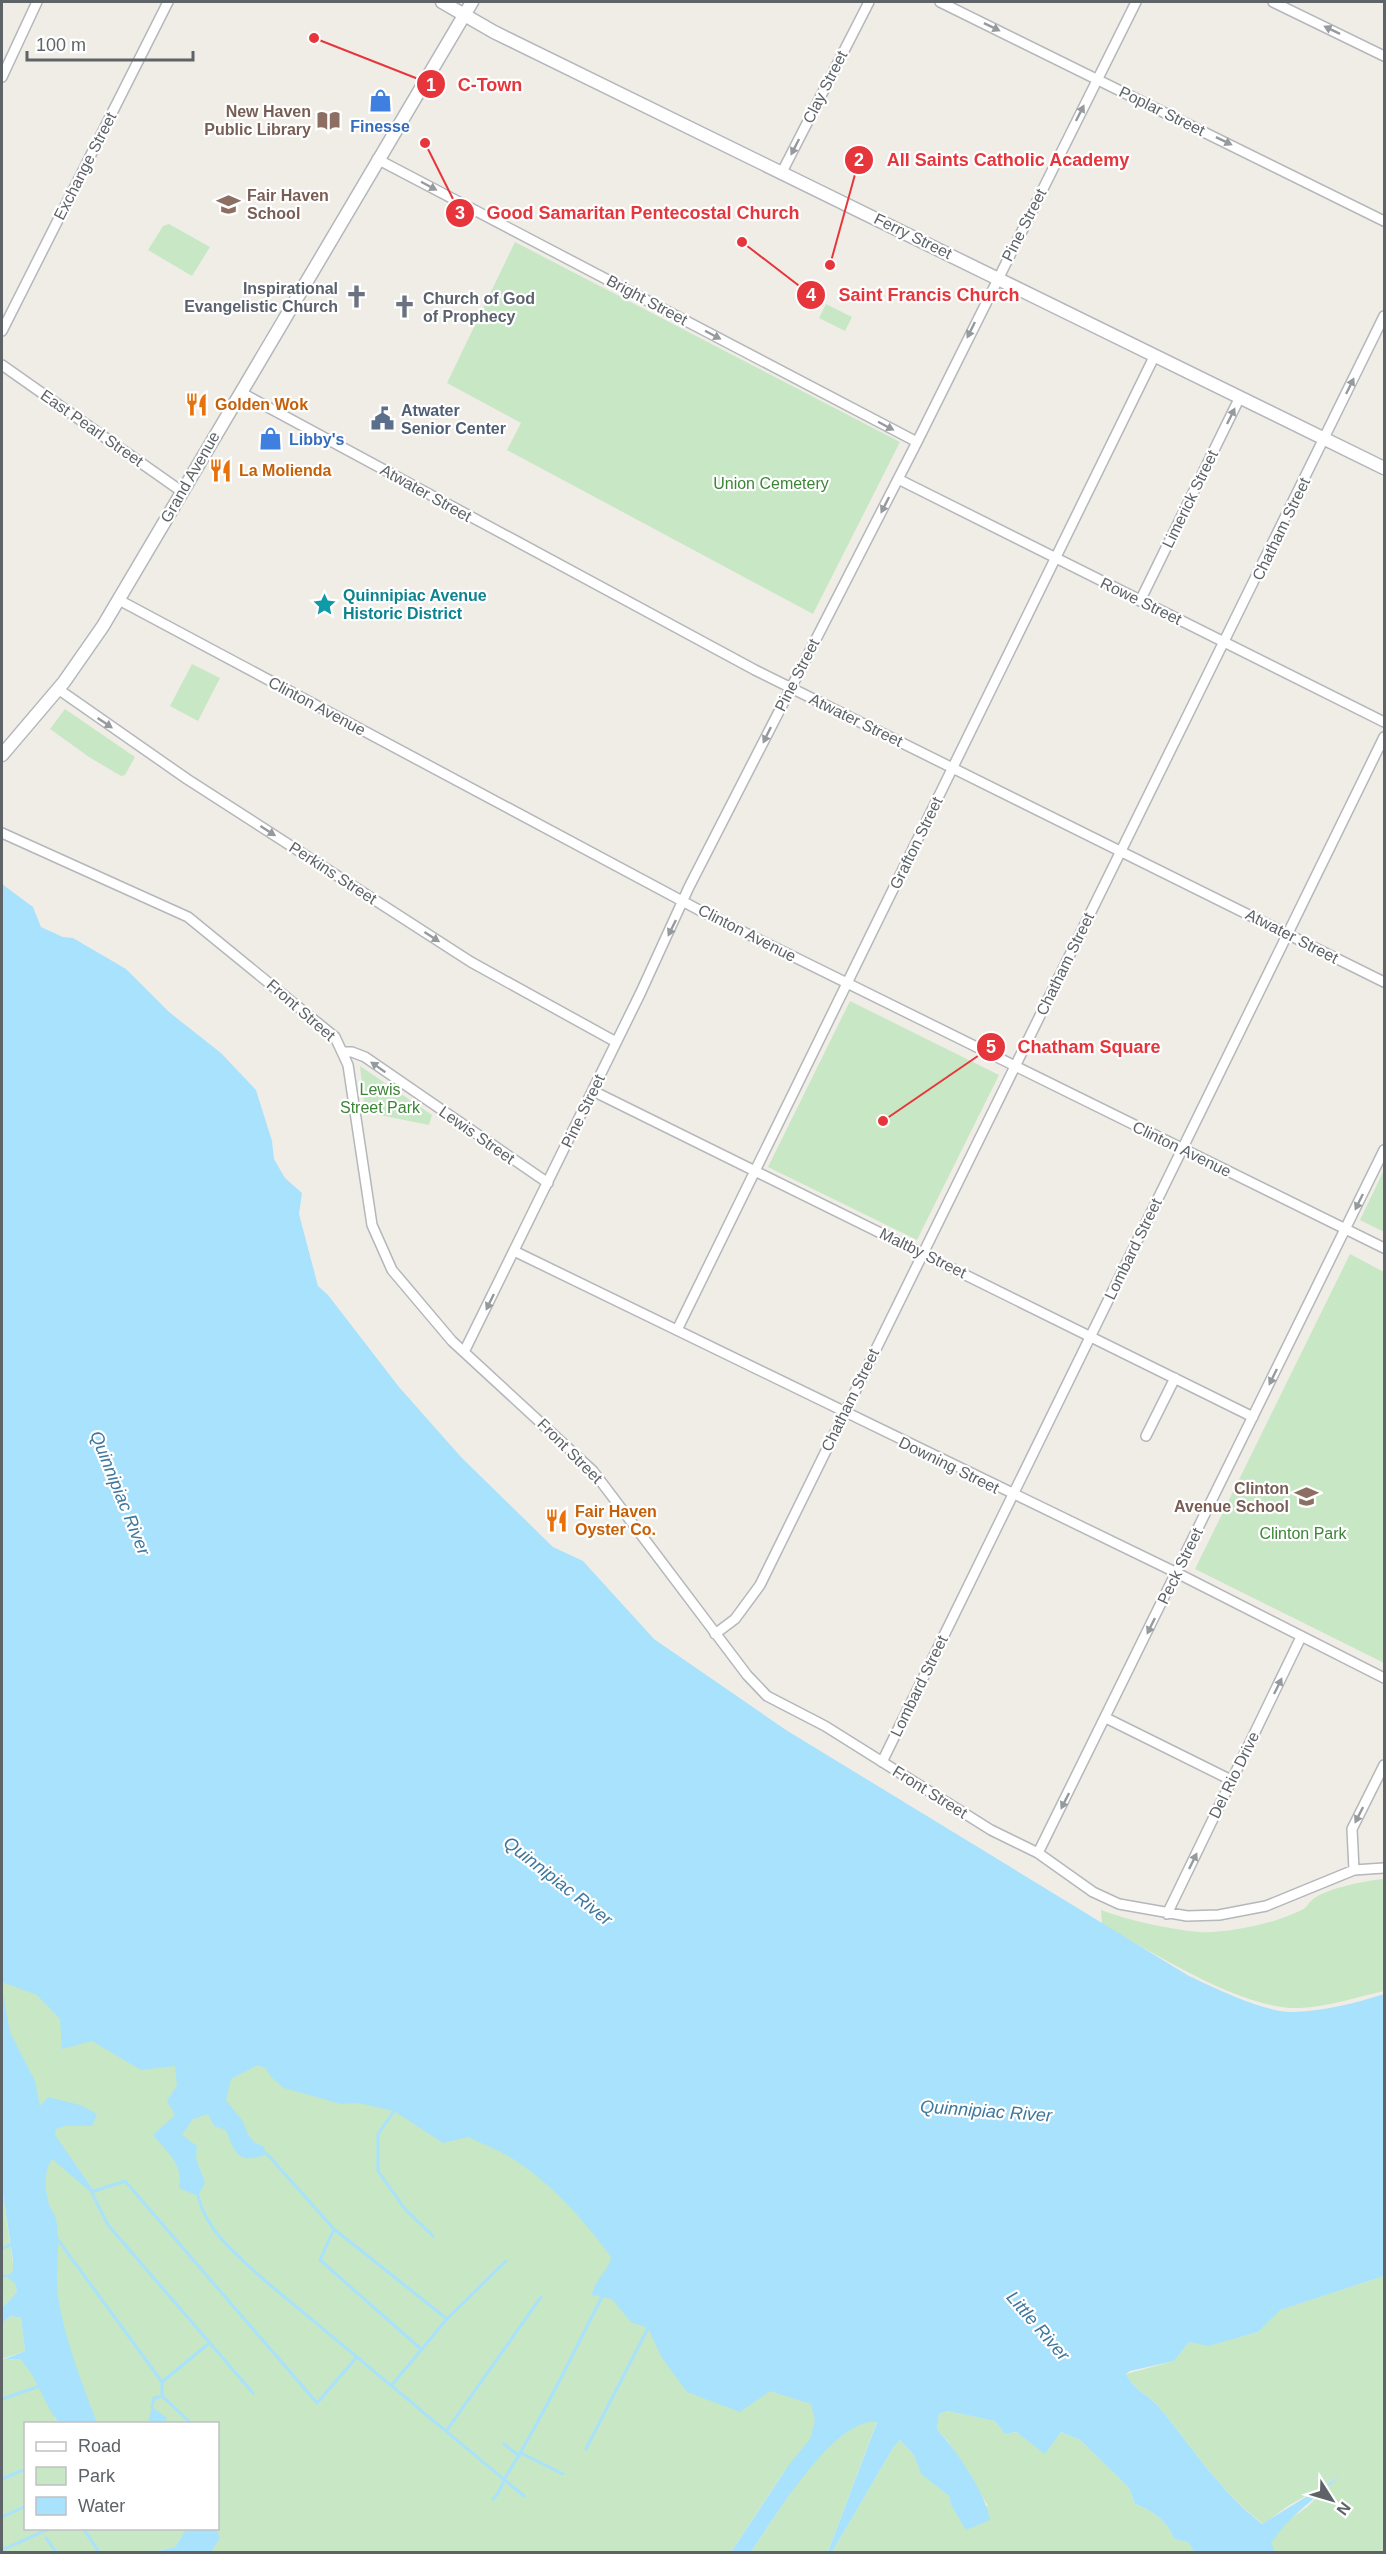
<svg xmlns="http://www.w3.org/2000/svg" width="1386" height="2554" viewBox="0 0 1386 2554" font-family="Arial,sans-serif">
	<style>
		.green { fill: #c8e7c4 }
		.water { fill: #a9e2fd }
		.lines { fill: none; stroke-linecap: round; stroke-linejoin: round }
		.stream { stroke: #a9e2fd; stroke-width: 3 }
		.minor-casing { stroke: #b4b7bb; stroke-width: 12 }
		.secondary-casing { stroke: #b3b7bb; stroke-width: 15 }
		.minor { stroke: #fff; stroke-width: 9 }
		.secondary { stroke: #fff; stroke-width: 12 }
		.oneway { fill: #969a9c }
		.labels { text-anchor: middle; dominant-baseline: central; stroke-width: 4.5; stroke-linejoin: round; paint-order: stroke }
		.street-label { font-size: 16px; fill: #5e6367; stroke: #fff }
		.education-label { font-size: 16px; font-weight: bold; fill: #785e54; stroke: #fff; text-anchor: end }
		.shop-label { font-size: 16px; font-weight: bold; fill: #366cbe; stroke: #fff }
		.worship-label { font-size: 16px; font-weight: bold; fill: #5b616d; stroke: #fff; text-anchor: end }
		.food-label { font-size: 16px; font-weight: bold; fill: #c56008; stroke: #fff; text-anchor: start }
		.service-label { font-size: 16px; font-weight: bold; fill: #4e5e75; stroke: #fff; text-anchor: start }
		.park-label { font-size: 16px; fill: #3c8537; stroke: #fff }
		.culture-label { font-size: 16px; font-weight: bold; fill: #0d838f; stroke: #fff; text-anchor: start }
		.water-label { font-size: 18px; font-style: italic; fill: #3f789f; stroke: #fff }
		.leader { fill: none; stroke: #e6363c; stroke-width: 2 }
		.callout-dot { fill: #e6363c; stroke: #fff; stroke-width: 2 }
		.mark-label { font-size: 18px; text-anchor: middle; font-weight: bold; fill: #fff }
		.callout-label { font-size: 18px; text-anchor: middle; font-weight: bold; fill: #e6363c; stroke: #fff; stroke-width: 4.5; stroke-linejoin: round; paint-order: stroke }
	</style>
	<rect width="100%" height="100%" fill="#f0ede7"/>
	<!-- green -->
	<path class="green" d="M 169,224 L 210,247 L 192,276 L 148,250 L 163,226 Z
		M 515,242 L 900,442 L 813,614 L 507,450 L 521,423 L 447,383 Z
		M 826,304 L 852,317 L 845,331 L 819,318 Z
		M 192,664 L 220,678 L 198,721 L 170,706 Z
		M 65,709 L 135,757 L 125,775 L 121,776 L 89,757 L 50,729 Z
		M 850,1001 L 999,1075 L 917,1240 L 768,1167 Z
		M 360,1066 L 432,1115 L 429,1125 L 365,1112 Z
		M 1384,1170 L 1384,1232 L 1360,1220 Z
		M 1350,1254 L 1384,1272 L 1384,1663 L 1195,1569 Z
		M 1384,1879 L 1384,1991 C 1357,1997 1327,2007 1299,2008 C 1241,2010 1154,1952 1102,1925 L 1101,1910 C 1131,1921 1167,1929 1199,1932 C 1227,1934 1282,1922 1305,1908 C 1308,1906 1308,1903 1311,1901 C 1322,1889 1368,1880 1384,1879 Z
		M 2,1957 L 218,2084 L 254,2063 L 479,2129 L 849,2393 L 783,2473 L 731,2552 L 195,2552 L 205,2529 L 218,2528 L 218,2424 L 62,2423 L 53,2416 L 59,2423 L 26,2424 L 26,2528 L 187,2529 L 175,2547 L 152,2552 L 2,2552 L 2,2360 L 20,2359 L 32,2371 L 2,2052 Z
		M 2,2187 L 17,2292 L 2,2308 Z
		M 1384,2276 L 1384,2552 L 1275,2552 L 1270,2543 L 1285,2523 L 1307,2507 L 1337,2478 L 1288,2506 L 1263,2524 C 1217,2488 1194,2449 1158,2406 C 1147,2393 1135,2392 1126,2374 L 1174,2361 L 1189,2342 L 1208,2345 L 1258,2332 L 1279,2310 Z
		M 11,2316 L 21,2318 L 25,2351 L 2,2359 L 2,2323 Z
		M 947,2411 L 995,2421 L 1005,2434 L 1016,2432 L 1045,2453 L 1061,2432 L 1080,2440 L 1129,2488 L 1135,2504 C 1153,2511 1167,2520 1174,2539 L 1188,2542 L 1194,2552 L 832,2552 L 893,2448 L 900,2440 L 914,2455 L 921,2473 L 949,2496 L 951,2505 L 988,2506 L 947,2440 L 937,2429 L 939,2414 Z
		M 864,2421 L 877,2421 L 828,2552 L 751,2552 C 782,2507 813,2448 864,2421 Z"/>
	<!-- water -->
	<path class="water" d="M 2,884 L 33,907 L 41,927 L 63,937 L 73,938 L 126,969 L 169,1012 L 221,1053 L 256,1090 L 272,1141 L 274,1159 L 285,1178 L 302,1193 L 299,1214 L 318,1286 L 328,1295 L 399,1387 L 461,1457 L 553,1547 L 583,1561 L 654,1639 L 786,1730 L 1189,1976 C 1215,1988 1265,2013 1294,2012 C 1324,2011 1356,2003 1384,1994 L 1384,2276 L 1280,2310 L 1258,2332 L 1208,2346 L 1189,2342 L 1174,2361 L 1130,2371 L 1126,2374 C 1135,2392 1147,2393 1158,2406 C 1193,2448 1218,2489 1262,2524 L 1340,2476 C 1316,2498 1289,2516 1271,2543 L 1275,2552 L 1194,2552 L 1188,2542 L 1174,2539 C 1167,2520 1153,2511 1135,2504 L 1129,2488 L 1080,2440 L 1061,2432 L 1045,2454 L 1016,2432 L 1005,2434 L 995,2421 L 947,2411 L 939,2414 L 937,2429 C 956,2450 986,2493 990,2520 L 966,2530 L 951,2505 L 949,2496 L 921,2474 L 914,2455 L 900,2440 L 893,2448 L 832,2552 L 828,2552 L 877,2422 C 834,2417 774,2519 751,2552 L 731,2552 L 788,2466 L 810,2439 L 815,2421 L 811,2404 L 770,2391 L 740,2412 L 687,2392 L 662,2358 L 648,2328 L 631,2322 L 612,2299 L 592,2295 C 595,2278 608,2273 611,2257 C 585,2221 551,2183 513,2159 C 499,2150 483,2144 468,2137 L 443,2143 L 394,2111 L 358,2103 L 341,2104 L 284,2088 L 273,2079 L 265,2068 L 258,2065 L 231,2079 L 226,2100 L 242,2120 L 249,2136 L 255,2143 L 263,2146 L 267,2154 C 240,2165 235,2155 226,2130 L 214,2126 L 208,2114 L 193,2119 L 182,2135 L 197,2146 L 196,2159 L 205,2182 L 198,2196 L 179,2188 C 184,2165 167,2152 153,2135 L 175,2115 L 167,2101 L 177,2085 L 175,2066 L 141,2070 L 92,2041 L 62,2049 L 60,2019 L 37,1995 L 2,1982 Z
		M 2,1988 L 10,2032 L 35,2081 L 40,2106 L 48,2097 L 80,2105 L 97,2114 L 92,2126 L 65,2126 L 56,2129 L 55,2135 L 94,2191 L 92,2193 L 52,2159 C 43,2171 45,2193 50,2207 C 52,2211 55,2215 56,2219 C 61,2245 55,2271 58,2297 C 65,2340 82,2383 97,2423 L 59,2423 C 43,2403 38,2378 20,2359 L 2,2360 L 25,2351 L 21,2318 L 11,2316 L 2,2323 L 2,2308 L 17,2292 L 15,2283 L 5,2276 L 13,2272 L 13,2261 L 2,2187 Z
		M 152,2407 L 167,2418 L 165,2423 L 148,2423 Z
		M 187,2528 L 216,2529 L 220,2538 L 211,2552 L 152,2552 L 175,2547 Z"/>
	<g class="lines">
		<!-- stream -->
		<path class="stream" d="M 394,2111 L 378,2134 L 378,2171 L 405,2209 L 433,2236
			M 267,2154 L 334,2229 L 447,2319
			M 94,2191 L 125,2181 L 317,2403 L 356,2358
			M 92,2193 L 108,2225 L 253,2393
			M 198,2196 C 206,2231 238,2256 263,2279 L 524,2496
			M 334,2229 L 320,2260 L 421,2349
			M 56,2237 L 162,2382
			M 2,2248 L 14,2244
			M 2,2277 L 5,2276
			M 392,2385 L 447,2319 L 506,2261
			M 162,2396 L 192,2424
			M 2,2399 L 40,2386
			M 152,2407 L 154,2398 L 162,2396 L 162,2382 L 208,2344
			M 447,2430 L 541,2297
			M 504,2444 L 519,2456
			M 586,2449 L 648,2328
			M 521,2453 L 563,2474
			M 2,2479 L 26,2469
			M 493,2499 C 501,2492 501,2485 506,2476 C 542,2419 571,2357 602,2297
			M 2,2517 L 26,2506
			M 83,2528 L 99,2552
			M 46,2538 L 56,2552
			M 2,2545 L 2,2550
			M 4,2549 L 51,2528"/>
		<defs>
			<path id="minor" d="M 940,2 L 1384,221
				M 1273,2 L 1384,56
				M 2,77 L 37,2
				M 377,159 L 917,442
				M 782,172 L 869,2
				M 2,331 L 168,2
				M 2,365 L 181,491
				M 240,392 L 755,670 L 1384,982
				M 898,479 L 1384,722
				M 119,600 L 699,910 L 1384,1248
				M 1140,601 L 1240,397
				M 58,689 L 187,779 L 471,962 L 616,1042
				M 2,833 L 188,917 L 335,1037 L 348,1065 L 372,1225 L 392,1270 L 452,1341 L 593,1471 L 747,1675 L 767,1696 L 825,1726 L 991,1830 L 1038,1853 L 1093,1892 L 1119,1904 L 1187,1916 L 1219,1915 L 1266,1906 L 1354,1870 L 1384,1868
				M 344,1052 L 352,1052 L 365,1057 L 548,1183
				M 593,1091 L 1253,1417
				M 514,1251 L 1177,1573 L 1384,1678
				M 677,1330 L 1155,355
				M 464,1352 L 640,994 L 689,887 L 917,442 L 1136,2
				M 1146,1436 L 1175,1378
				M 715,1634 L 735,1619 L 760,1585 L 1384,316
				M 1106,1718 L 1231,1780
				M 882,1762 L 1384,737
				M 1038,1853 L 1384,1150
				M 1354,1870 L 1352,1829 L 1384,1765
				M 1167,1914 L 1301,1637"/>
			<path id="secondary" d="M 442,2 L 494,32 L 1384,468
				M 2,755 L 64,682 L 103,626 L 472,2"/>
		</defs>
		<!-- minor casing -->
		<use href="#minor" class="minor-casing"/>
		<!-- secondary casing -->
		<use href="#secondary" class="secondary-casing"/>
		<!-- minor -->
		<use href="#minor" class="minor"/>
		<!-- secondary -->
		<use href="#secondary" class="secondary"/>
	</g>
	<!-- one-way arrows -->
	<defs><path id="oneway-solid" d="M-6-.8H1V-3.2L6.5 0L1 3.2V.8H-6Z" transform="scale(1.5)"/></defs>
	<g class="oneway">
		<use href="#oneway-solid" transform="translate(992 27) rotate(26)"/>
		<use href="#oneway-solid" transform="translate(1332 30) rotate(-154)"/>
		<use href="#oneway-solid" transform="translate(1080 113) rotate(-63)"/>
		<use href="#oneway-solid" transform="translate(1224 141) rotate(26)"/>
		<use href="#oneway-solid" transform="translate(795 147) rotate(117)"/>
		<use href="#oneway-solid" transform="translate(429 186) rotate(28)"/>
		<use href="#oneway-solid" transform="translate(971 330) rotate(116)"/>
		<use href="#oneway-solid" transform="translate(713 335) rotate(28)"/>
		<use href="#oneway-solid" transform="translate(1350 386) rotate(-64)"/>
		<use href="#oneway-solid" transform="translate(1231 416) rotate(-64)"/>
		<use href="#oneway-solid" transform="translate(886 426) rotate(28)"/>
		<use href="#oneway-solid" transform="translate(885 505) rotate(117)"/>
		<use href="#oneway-solid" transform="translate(105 723) rotate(34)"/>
		<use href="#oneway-solid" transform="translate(767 735) rotate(116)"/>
		<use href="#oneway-solid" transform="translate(268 831) rotate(33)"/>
		<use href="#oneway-solid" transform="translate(672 928) rotate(116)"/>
		<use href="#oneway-solid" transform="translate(432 937) rotate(33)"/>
		<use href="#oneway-solid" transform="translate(378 1067) rotate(-145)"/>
		<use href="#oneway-solid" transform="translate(1359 1202) rotate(116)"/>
		<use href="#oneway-solid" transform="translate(490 1302) rotate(116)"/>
		<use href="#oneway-solid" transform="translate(1273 1377) rotate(116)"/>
		<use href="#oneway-solid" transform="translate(1151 1626) rotate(116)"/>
		<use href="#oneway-solid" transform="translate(1278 1686) rotate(-64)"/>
		<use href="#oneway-solid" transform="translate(1065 1801) rotate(117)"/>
		<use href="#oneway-solid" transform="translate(1359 1815) rotate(117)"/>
		<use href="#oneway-solid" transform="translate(1193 1861) rotate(-64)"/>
	</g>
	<!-- icons -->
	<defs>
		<symbol id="shop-bare" viewBox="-9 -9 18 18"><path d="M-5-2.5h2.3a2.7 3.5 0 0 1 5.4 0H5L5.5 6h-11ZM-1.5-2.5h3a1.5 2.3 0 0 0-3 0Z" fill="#3f7fe0" stroke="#fff" stroke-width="2.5" paint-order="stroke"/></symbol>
		<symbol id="library-bare" viewBox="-9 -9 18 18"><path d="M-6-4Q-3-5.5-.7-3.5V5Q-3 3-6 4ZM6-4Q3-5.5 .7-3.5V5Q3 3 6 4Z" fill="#8d6e63" stroke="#fff" stroke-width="2.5" paint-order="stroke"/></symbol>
		<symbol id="school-bare" viewBox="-9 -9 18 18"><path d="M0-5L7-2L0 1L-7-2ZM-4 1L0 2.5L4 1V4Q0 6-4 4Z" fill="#8d6e63" stroke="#fff" stroke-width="2.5" paint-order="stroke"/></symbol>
		<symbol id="church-bare" viewBox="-9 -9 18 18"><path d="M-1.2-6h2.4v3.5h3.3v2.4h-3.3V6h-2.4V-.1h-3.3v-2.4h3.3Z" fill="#6b7280" stroke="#fff" stroke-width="2.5" paint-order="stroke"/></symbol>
		<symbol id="restaurant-bare" viewBox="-9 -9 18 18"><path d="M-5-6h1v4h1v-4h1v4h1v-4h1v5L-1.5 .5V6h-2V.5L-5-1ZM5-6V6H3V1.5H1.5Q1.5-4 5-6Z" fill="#e8710a" stroke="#fff" stroke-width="2.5" paint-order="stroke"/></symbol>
		<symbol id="civic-bare" viewBox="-9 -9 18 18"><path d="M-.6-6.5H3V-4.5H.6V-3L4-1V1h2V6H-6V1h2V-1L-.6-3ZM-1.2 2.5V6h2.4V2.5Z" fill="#5c6f8a" stroke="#fff" stroke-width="2.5" paint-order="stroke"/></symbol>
		<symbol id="sight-bare" viewBox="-9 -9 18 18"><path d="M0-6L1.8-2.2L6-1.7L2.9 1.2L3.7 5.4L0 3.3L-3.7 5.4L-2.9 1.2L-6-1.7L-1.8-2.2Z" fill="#0f9aa8" stroke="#fff" stroke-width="2.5" paint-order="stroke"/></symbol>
	</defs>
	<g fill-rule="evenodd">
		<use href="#shop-bare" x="364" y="84" width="33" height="33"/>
		<use href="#library-bare" x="312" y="104" width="33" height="33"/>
		<use href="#school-bare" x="212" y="188" width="33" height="33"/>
		<use href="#church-bare" x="340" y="280" width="33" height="33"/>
		<use href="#church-bare" x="388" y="290" width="33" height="33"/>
		<use href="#restaurant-bare" x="180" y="388" width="33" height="33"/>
		<use href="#civic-bare" x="366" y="402" width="33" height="33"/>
		<use href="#shop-bare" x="254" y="422" width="33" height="33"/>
		<use href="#restaurant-bare" x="204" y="454" width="33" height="33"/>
		<use href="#sight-bare" x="308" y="588" width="33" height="33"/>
		<use href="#school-bare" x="1290" y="1480" width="33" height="33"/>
		<use href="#restaurant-bare" x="540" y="1504" width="33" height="33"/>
	</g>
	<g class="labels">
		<!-- street labels -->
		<g class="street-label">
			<text transform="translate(825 87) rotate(-63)">Clay Street</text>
			<text transform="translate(1162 111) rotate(26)">Poplar Street</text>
			<text transform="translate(85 166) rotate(-63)">Exchange Street</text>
			<text transform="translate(1024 225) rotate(-63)">Pine Street</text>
			<text transform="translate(913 236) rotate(26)">Ferry Street</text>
			<text transform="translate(647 300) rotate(28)">Bright Street</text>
			<text transform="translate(92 428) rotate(35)">East Pearl Street</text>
			<text transform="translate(190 477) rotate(-60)">Grand Avenue</text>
			<text transform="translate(426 493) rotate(29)">Atwater Street</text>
			<text transform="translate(1190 499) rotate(-64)">Limerick Street</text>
			<text transform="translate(1281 529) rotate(-64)">Chatham Street</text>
			<text transform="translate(1141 601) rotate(26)">Rowe Street</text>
			<text transform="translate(797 675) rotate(-63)">Pine Street</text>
			<text transform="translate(317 706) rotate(28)">Clinton Avenue</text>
			<text transform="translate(856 720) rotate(26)">Atwater Street</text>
			<text transform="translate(916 843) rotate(-64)">Grafton Street</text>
			<text transform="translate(333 873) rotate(33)">Perkins Street</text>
			<text transform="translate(747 933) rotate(27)">Clinton Avenue</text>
			<text transform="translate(1292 936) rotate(27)">Atwater Street</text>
			<text transform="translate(1065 964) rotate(-64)">Chatham Street</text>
			<text transform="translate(301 1010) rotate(41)">Front Street</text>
			<text transform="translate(583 1111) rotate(-64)">Pine Street</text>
			<text transform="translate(477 1135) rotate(35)">Lewis Street</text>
			<text transform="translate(1182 1149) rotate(26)">Clinton Avenue</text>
			<text transform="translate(1133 1249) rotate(-64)">Lombard Street</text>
			<text transform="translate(923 1253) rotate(26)">Maltby Street</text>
			<text transform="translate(850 1400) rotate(-64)">Chatham Street</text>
			<text transform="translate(570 1451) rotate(45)">Front Street</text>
			<text transform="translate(949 1465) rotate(26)">Downing Street</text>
			<text transform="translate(1180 1566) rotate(-64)">Peck Street</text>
			<text transform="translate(919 1686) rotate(-64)">Lombard Street</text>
			<text transform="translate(1234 1775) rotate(-64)">Del Rio Drive</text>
			<text transform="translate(930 1792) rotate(32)">Front Street</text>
		</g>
		<!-- education labels -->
		<g class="education-label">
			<text x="311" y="111">New Haven<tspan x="311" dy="18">Public Library</tspan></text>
			<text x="247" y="195" text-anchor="start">Fair Haven<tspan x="247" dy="18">School</tspan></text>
			<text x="1289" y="1488">Clinton<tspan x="1289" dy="18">Avenue School</tspan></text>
		</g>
		<!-- shop labels -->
		<g class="shop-label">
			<text x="380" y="126">Finesse</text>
			<text x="289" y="439" text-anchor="start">Libby's</text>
		</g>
		<!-- worship labels -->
		<g class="worship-label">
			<text x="338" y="288">Inspirational<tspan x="338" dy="18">Evangelistic Church</tspan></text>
			<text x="423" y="298" text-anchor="start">Church of God<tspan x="423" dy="18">of Prophecy</tspan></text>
		</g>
		<!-- food labels -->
		<g class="food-label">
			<text x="215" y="404">Golden Wok</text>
			<text x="239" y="470">La Molienda</text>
			<text x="575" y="1511">Fair Haven<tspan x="575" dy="18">Oyster Co.</tspan></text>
		</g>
		<!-- service labels -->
		<g class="service-label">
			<text x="401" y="410">Atwater<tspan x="401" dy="18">Senior Center</tspan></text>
		</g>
		<!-- park labels -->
		<g class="park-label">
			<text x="771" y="483">Union Cemetery</text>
			<text x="380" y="1089">Lewis<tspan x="380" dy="18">Street Park</tspan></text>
			<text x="1303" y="1533">Clinton Park</text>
		</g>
		<!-- culture labels -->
		<g class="culture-label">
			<text x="343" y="595">Quinnipiac Avenue<tspan x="343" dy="18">Historic District</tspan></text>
		</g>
		<!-- water labels -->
		<g class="water-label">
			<text transform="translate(120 1493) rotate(68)">Quinnipiac River</text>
			<text transform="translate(558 1881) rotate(38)">Quinnipiac River</text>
			<text transform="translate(986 2111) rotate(4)">Quinnipiac River</text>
			<text transform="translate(1038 2326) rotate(49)">Little River</text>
		</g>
	</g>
	<!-- callouts -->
	<path class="leader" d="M314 38L431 84M830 265L859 160M425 143L460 213M742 242L811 295M883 1121L991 1047"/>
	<g class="callout-dot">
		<circle cx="314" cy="38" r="6"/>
		<circle cx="830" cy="265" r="6"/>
		<circle cx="425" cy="143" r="6"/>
		<circle cx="742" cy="242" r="6"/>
		<circle cx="883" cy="1121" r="6"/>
		<circle cx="431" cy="84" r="15"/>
		<circle cx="859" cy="160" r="15"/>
		<circle cx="460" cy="213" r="15"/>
		<circle cx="811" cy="295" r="15"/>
		<circle cx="991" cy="1047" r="15"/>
	</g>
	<g class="mark-label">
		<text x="431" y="91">1</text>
		<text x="859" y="166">2</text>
		<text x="460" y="219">3</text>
		<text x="811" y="301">4</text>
		<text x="991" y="1053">5</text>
	</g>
	<g class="callout-label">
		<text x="490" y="91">C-Town</text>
		<text x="1008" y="166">All Saints Catholic Academy</text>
		<text x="643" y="219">Good Samaritan Pentecostal Church</text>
		<text x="929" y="301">Saint Francis Church</text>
		<text x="1089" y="1053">Chatham Square</text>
	</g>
	<!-- border -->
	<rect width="1386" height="2554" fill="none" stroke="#5e6367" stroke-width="6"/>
	<!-- legend -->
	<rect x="24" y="2422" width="195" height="108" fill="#ffffff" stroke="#bfc1c2" stroke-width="1.5"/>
	<rect x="36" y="2442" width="30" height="9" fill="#ffffff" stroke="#bfc1c2" stroke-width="1.5"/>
	<text x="78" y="2452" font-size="18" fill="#5e6367">Road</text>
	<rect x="36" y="2467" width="30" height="18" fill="#c8e7c4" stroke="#bfc1c2" stroke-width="1.5"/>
	<text x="78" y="2482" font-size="18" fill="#5e6367">Park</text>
	<rect x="36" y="2497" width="30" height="18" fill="#a9e2fd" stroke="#bfc1c2" stroke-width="1.5"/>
	<text x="78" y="2512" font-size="18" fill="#5e6367">Water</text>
	<!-- north arrow -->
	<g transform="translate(1332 2500) rotate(127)" stroke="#ffffff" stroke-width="4.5" paint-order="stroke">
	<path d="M0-4.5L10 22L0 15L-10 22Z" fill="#5e6367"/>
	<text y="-9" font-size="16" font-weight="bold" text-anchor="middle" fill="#5e6367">N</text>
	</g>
	<!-- scale -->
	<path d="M27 51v9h166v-9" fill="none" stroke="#5e6367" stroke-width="3"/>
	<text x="36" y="51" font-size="18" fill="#5e6367" stroke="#ffffff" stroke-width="4.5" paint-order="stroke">100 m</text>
</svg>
